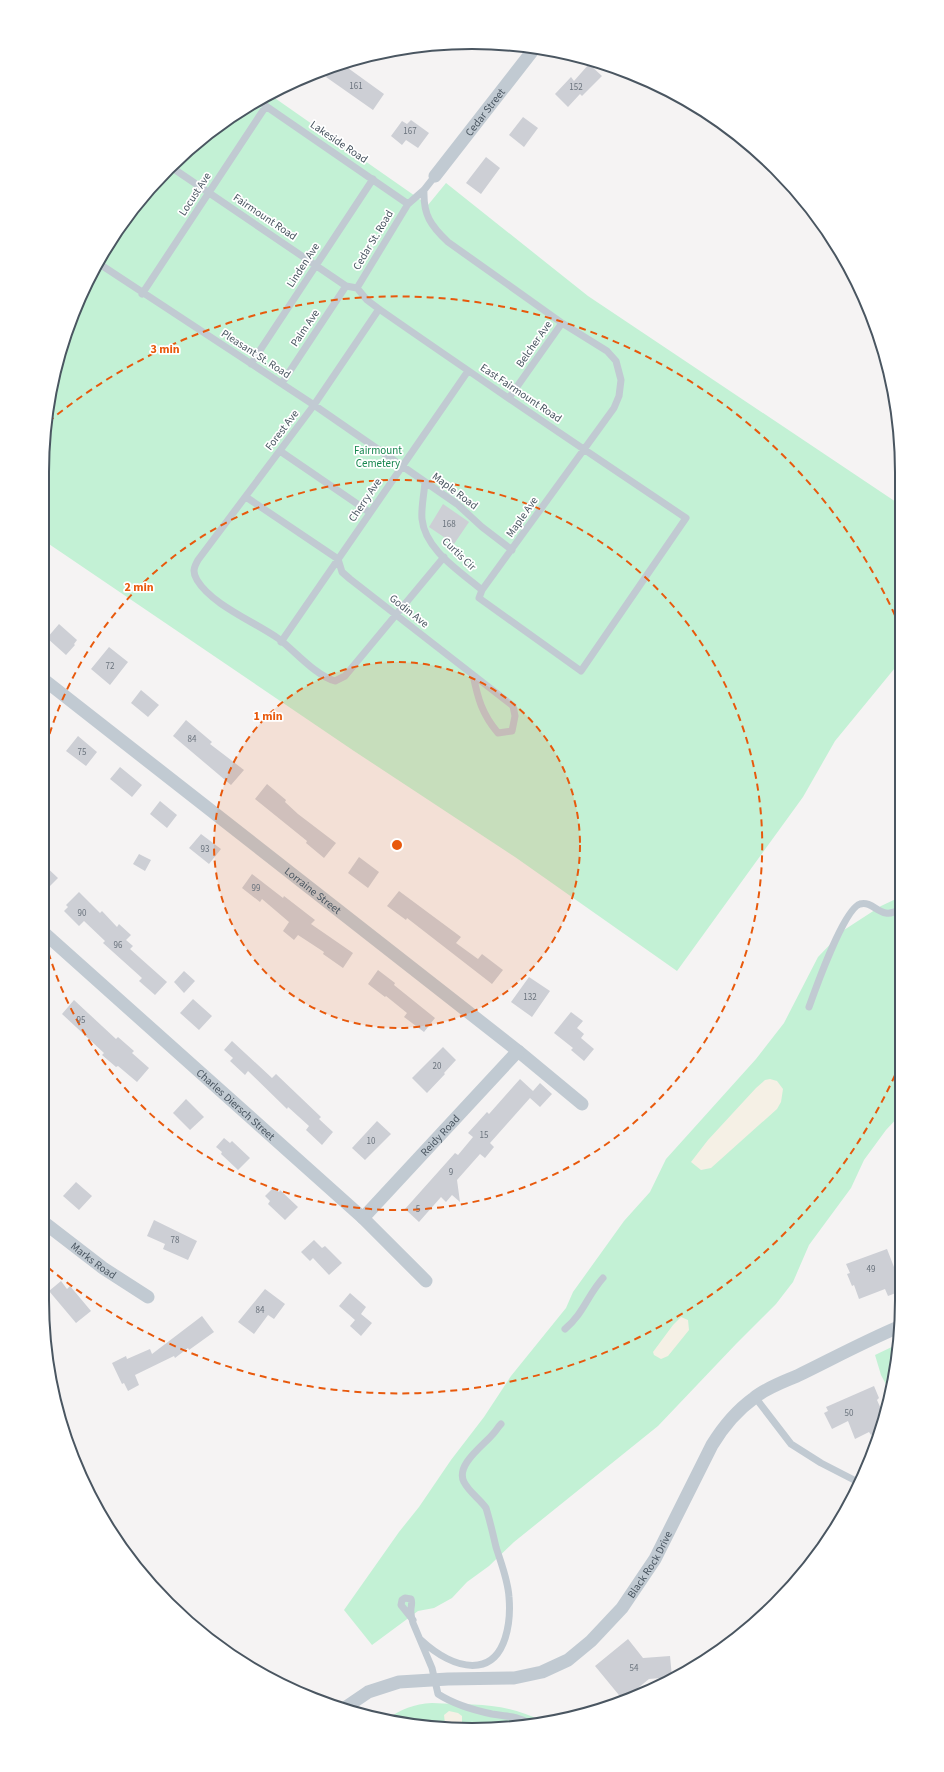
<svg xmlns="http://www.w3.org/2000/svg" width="944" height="1772" viewBox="0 0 944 1772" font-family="'Source Sans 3',sans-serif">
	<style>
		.green { fill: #c3f1d5 }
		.sand { fill: #f5f0e5 }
		.building { fill: #cdcfd5 }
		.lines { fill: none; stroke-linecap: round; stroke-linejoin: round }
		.service { stroke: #c1cad2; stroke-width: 7 }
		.minor { stroke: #c1cad2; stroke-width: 13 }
		.ring { fill: none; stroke: #e8590c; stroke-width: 2; stroke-dasharray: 7 5 }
		.labels { text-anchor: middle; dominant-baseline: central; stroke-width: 3.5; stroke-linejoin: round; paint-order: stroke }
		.number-label { font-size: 9px; fill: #6b747e }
		.street-label { font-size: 11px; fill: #4a5661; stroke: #fff }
		.park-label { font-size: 11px; fill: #17864f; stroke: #fff }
		.rim { fill: none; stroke: #4a5661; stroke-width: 2 }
		.centre { fill: #e8590c; stroke: #fff; stroke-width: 2 }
		.ring-label { font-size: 12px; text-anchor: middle; font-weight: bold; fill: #e8590c; stroke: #fff; stroke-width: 3.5; stroke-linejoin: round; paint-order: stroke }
	</style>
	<rect width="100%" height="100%" fill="#f5f3f3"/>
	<!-- green -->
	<path class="green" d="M 269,94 L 428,205 L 446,183 L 588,296 L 899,504 L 899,663 L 835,741 L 803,797 L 677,971 L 515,857 L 354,751 L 43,540 L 43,444 L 57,360 L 86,282 L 131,210 L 189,149 L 257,100 Z
		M 900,897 L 900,1115 L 886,1130 L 864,1160 L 851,1188 L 809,1245 L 793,1282 L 776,1304 L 736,1344 L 658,1426 L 514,1542 L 489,1566 L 467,1582 L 452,1598 L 434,1608 L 418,1611 L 372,1645 L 344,1610 L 399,1532 L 419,1507 L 451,1460 L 484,1417 L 511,1376 L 566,1308 L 573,1292 L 624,1221 L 650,1192 L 666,1159 L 756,1059 L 784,1023 L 818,957 L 844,930 L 881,906 Z
		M 898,1344 L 890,1392 L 881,1375 L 875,1355 Z
		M 432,1703 C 475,1705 505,1702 544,1722 L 500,1729 L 444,1729 L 386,1720 C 401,1709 414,1704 432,1703 Z"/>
	<!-- sand -->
	<path class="sand" d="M 770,1079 L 777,1081 L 783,1089 L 781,1102 L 777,1109 L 711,1168 L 701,1170 L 691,1162 L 708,1140 L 756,1088 L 765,1080 Z
		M 681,1317 L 688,1320 L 689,1330 L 668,1356 L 661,1359 L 654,1355 L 653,1352 L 673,1325 Z
		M 449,1711 L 458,1713 L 462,1716 L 462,1723 L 458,1729 L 443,1729 L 445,1724 L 444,1715 Z"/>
	<!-- building -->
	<path class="building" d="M 341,63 L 384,94 L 373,110 L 326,77 L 335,64 Z
		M 589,64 L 602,76 L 582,96 L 580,94 L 568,107 L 555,94 L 571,77 L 574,81 Z
		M 523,117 L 538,128 L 524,147 L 509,135 Z
		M 411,120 L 429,133 L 418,148 L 406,140 L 402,145 L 391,136 L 402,121 L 407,124 Z
		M 486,157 L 500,168 L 481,194 L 466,183 Z
		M 443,504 L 469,522 L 454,544 L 429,527 Z
		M 59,624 L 77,640 L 74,644 L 75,645 L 66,655 L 47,638 Z
		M 109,647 L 128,662 L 110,685 L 91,669 Z
		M 141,690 L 159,705 L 148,717 L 131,703 Z
		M 186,720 L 212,742 L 210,744 L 244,770 L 231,785 L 173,736 Z
		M 78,736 L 97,752 L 86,766 L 66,751 Z
		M 120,767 L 142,785 L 132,797 L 110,779 Z
		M 267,784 L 286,800 L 285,802 L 298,814 L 336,843 L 324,858 L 306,843 L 307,841 L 255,799 Z
		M 160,801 L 177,815 L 167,828 L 150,814 Z
		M 201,834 L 221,849 L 209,864 L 189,848 Z
		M 139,854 L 151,860 L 145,871 L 133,864 Z
		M 359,857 L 379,872 L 368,888 L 348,873 Z
		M 42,863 L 58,878 L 42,894 Z
		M 252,874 L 283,898 L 284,896 L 315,920 L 311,924 L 353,953 L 343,968 L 323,954 L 324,952 L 298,935 L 294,940 L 283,931 L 289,922 L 262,899 L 260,902 L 242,888 Z
		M 399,891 L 461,937 L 456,943 L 478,959 L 482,954 L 503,970 L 492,984 L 407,918 L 406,920 L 387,906 Z
		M 79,892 L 100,913 L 102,911 L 117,927 L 119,924 L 131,935 L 126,940 L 133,946 L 130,949 L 167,982 L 155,995 L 139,981 L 142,978 L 103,943 L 105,941 L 84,921 L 79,926 L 64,911 L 68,907 L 66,905 Z
		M 378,970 L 395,983 L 394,985 L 435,1018 L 424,1032 L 404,1017 L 407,1013 L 386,996 L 385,997 L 368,984 Z
		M 184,971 L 195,981 L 184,993 L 174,982 Z
		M 529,977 L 550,991 L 532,1017 L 511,1002 Z
		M 193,999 L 212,1016 L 199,1030 L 180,1013 Z
		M 74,1000 L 116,1039 L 118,1037 L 134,1051 L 132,1053 L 149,1068 L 137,1082 L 118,1066 L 116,1067 L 102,1055 L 104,1053 L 62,1014 Z
		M 571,1012 L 583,1021 L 577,1028 L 584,1034 L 581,1038 L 594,1049 L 584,1061 L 571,1050 L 573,1048 L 554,1033 Z
		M 232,1041 L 272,1078 L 276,1074 L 321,1117 L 319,1119 L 333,1132 L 322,1145 L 306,1130 L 309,1126 L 288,1107 L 287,1109 L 248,1071 L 245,1075 L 230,1061 L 233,1058 L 224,1050 Z
		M 443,1047 L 456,1060 L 444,1073 L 445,1074 L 427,1093 L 412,1078 Z
		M 520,1079 L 533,1091 L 540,1083 L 552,1094 L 540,1107 L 530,1098 L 490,1143 L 494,1147 L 485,1158 L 480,1154 L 457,1180 L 460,1202 L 452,1195 L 446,1202 L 441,1197 L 419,1222 L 405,1209 L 455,1153 L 458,1155 L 473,1137 L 468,1133 L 487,1112 L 489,1114 Z
		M 186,1099 L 204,1117 L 190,1130 L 173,1113 Z
		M 377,1121 L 391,1134 L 365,1160 L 352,1148 Z
		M 224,1138 L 230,1143 L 232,1141 L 250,1158 L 238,1170 L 221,1154 L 222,1152 L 216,1147 Z
		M 76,1182 L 92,1196 L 79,1210 L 63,1196 Z
		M 274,1187 L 279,1192 L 280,1190 L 298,1207 L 285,1220 L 268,1204 L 270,1201 L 265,1196 Z
		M 154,1220 L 197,1241 L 188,1260 L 163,1249 L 165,1244 L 147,1236 Z
		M 314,1240 L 322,1248 L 325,1246 L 342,1263 L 329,1275 L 313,1258 L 310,1261 L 301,1252 Z
		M 887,1249 L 901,1285 L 901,1291 L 888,1296 L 885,1289 L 859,1299 L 854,1285 L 852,1286 L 847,1274 L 850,1273 L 846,1264 Z
		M 61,1281 L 67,1289 L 70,1286 L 91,1311 L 76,1323 L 49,1291 Z
		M 265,1289 L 285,1304 L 274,1319 L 268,1315 L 254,1334 L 238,1322 Z
		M 350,1293 L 366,1307 L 361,1314 L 372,1323 L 361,1336 L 350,1326 L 355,1320 L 339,1306 Z
		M 202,1316 L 214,1332 L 189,1350 L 188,1348 L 175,1358 L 174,1356 L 135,1375 L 139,1385 L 128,1391 L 124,1383 L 122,1384 L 112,1363 L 126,1356 L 127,1359 L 150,1349 L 152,1354 Z
		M 874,1386 L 879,1398 L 877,1400 L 885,1418 L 880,1431 L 871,1435 L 869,1432 L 855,1439 L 848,1421 L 832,1429 L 824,1413 L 828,1411 L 826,1407 Z
		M 628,1639 L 643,1658 L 670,1656 L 672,1677 L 649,1679 L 623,1700 L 595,1666 Z"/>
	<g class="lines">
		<!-- service -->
		<path class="service" d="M 257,100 L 408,204
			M 171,167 L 346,286 L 357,288 L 367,300 L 379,309 C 481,380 583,449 686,518 L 581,671 L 479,598 L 482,590 L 614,408 L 619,396 L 621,380 L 616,361 L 607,351 L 562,323 L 448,242 C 431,226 423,215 424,190
			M 98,263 L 314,405 L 457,504 L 482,527 L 512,550
			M 357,288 L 408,204 L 424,190 L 435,176
			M 142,294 L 266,106
			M 379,309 L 314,405 L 198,560 C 194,567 192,572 197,580 C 212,605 255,622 279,639 C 296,652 315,675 335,681 L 345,676 L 444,557
			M 251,364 L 373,179
			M 282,383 L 346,286
			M 509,398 L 562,323
			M 280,451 L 369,512
			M 425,482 C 424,495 421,507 422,519 C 425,550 461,572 482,590
			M 246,497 L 338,559
			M 338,559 L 342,572 L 350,579 L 513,706 L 515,716 L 512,731 L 498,733 C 482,714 478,699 473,675
			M 281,642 L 468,371
			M 809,1007 C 815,990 844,909 860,904 C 875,900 880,922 900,909
			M 565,1329 C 584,1313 587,1296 603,1278
			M 755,1397 L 791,1444 L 821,1463 L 856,1481
			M 413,1620 L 401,1605 L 402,1600 L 405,1598 L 411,1599 C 413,1604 410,1608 411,1613 C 411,1616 412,1619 413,1623 L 432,1668 L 438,1694 C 455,1705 473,1710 492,1714 C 509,1717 515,1715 531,1724
			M 421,1640 C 435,1653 457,1668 478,1665 C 507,1661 511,1620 509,1597 C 508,1580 501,1563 496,1547 C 493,1534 490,1521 486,1508 C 480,1499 469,1492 464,1482 C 455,1465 484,1445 493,1434 C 496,1431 498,1427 501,1424"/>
		<!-- minor -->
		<g class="minor">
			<path id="s1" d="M 435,176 L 534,49"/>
			<path id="s2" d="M 43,679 L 518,1051 L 582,1104"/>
			<path id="s3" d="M 42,931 L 363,1218 L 426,1281"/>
			<path id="s4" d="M 363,1218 L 518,1051"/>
			<path id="s5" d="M 42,1221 L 103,1268 L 148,1297"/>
			<path id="s6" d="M 343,1709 L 368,1692 L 399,1682 L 448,1679 L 514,1678 L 542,1672 L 568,1660 L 591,1641 L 622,1608 L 655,1559 L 712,1445 C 723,1427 736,1411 754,1398 C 766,1388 783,1382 797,1376 C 832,1359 865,1341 901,1326"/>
		</g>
	</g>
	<!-- distance rings -->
	<circle cx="397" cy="845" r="183" fill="#e8590c" fill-opacity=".12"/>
	<g class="ring">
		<circle cx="397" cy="845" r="183"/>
		<path d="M43 757A365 365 0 1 1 43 933"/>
		<path d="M900 1064A548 548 0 0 1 45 1265M48 422A548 548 0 0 1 898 622"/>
	</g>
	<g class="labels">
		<!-- number labels -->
		<g class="number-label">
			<text x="356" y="86">161</text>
			<text x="576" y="87">152</text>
			<text x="410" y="131">167</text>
			<text x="449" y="524">168</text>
			<text x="110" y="666">72</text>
			<text x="192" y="739">84</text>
			<text x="82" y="752">75</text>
			<text x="205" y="849">93</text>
			<text x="256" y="888">99</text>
			<text x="82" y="913">90</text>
			<text x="118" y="945">96</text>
			<text x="530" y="997">132</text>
			<text x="81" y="1020">95</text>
			<text x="437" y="1066">20</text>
			<text x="484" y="1135">15</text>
			<text x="371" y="1141">10</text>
			<text x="451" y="1172">9</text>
			<text x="418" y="1209">5</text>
			<text x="175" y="1240">78</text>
			<text x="871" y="1269">49</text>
			<text x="260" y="1310">84</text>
			<text x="849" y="1413">50</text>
			<text x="634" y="1668">54</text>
		</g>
		<!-- street labels -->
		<g class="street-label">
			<text stroke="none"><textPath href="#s1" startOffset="81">Cedar Street</textPath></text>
			<text transform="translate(339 142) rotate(34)">Lakeside Road</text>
			<text transform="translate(195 194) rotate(-57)">Locust Ave</text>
			<text transform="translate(265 217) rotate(34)">Fairmount Road</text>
			<text transform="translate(373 240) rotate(-59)">Cedar St. Road</text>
			<text transform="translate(303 265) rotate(-57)">Linden Ave</text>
			<text transform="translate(305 328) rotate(-56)">Palm Ave</text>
			<text transform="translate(534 344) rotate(-55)">Belcher Ave</text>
			<text transform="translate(256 354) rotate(33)">Pleasant St. Road</text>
			<text transform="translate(521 393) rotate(34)">East Fairmount Road</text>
			<text transform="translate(282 430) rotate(-53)">Forest Ave</text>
			<text transform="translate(455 491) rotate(37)">Maple Road</text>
			<text transform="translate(365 500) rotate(-56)">Cherry Ave</text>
			<text transform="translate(522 517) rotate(-55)">Maple Ave</text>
			<text transform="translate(459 554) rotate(44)">Curtis Cir</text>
			<text transform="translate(409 611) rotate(38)">Godin Ave</text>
			<text stroke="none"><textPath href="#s2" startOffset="343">Lorraine Street</textPath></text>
			<text stroke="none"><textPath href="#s3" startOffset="260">Charles Diersch Street</textPath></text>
			<text stroke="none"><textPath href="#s4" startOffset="113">Reidy Road</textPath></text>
			<text stroke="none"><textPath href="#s5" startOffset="65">Marks Road</textPath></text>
			<text stroke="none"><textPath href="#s6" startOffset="362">Black Rock Drive</textPath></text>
		</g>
		<!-- park labels -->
		<g class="park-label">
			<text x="378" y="450">Fairmount<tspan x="378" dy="13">Cemetery</tspan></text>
		</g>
	</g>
	<!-- crop -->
	<path d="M0 0H944V1772H0ZM472 49H472A423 423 0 0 1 895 472V1300A423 423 0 0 1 472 1723H472A423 423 0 0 1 49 1300V472A423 423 0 0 1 472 49Z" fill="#fff" fill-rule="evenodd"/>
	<path class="rim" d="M472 49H472A423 423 0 0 1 895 472V1300A423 423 0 0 1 472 1723H472A423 423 0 0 1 49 1300V472A423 423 0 0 1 472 49Z"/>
	<circle cx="397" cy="845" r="6" class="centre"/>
	<g class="ring-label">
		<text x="165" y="353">3 min</text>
		<text x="139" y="591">2 min</text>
		<text x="268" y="720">1 min</text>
	</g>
</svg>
